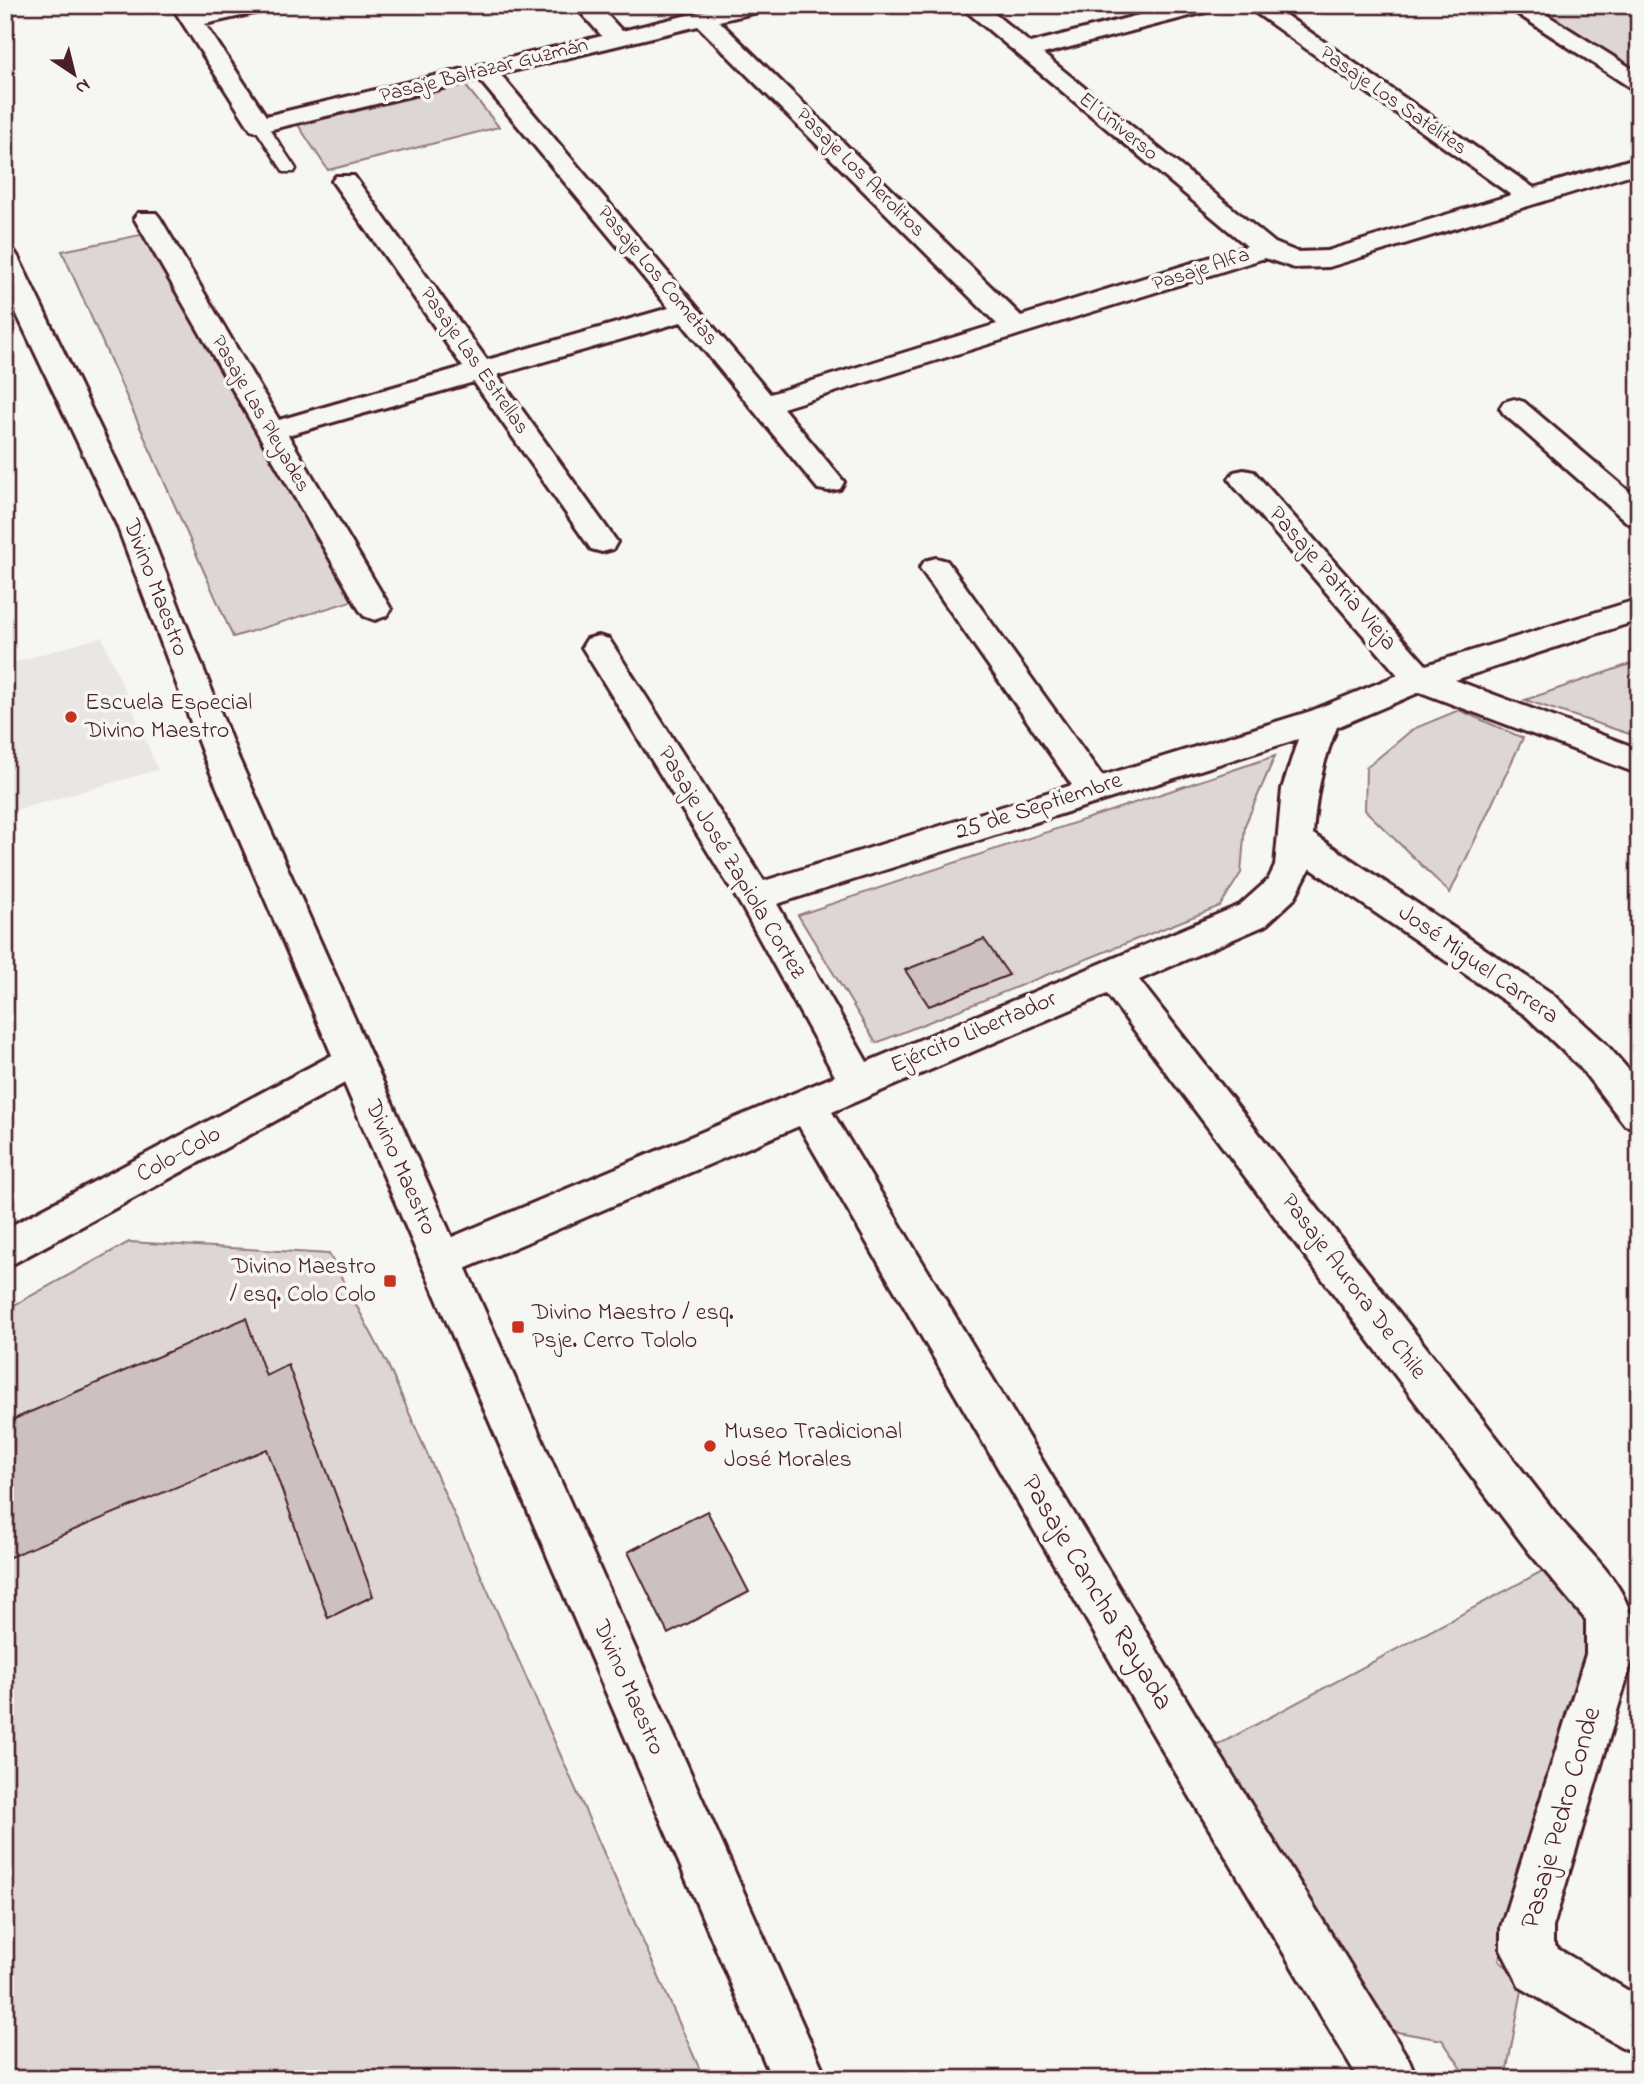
<svg xmlns="http://www.w3.org/2000/svg" width="1644" height="2084" viewBox="0 0 1644 2084" font-family="'Indie Flower',sans-serif">
	<style>
		.built { fill: #e9e6e3 }
		.green { fill: #ddd6d5; stroke: #947a80; stroke-width: 2 }
		.building { fill: #ccc1c0; stroke: #4a1f2b; stroke-width: 2 }
		.lines { fill: none; stroke-linecap: round; stroke-linejoin: round }
		.lane-casing { stroke: #4a1f2b; stroke-width: 5 }
		.street-casing { stroke: #4a1f2b; stroke-width: 6 }
		.secondary-casing { stroke: #4a1f2b; stroke-width: 6 }
		.lane { fill: #f6f6f2; fill-rule: evenodd }
		.street { fill: #f6f6f2; fill-rule: evenodd }
		.secondary { fill: #f6f6f2; fill-rule: evenodd }
		.poi-dot { fill: #c8321e; stroke: #f6f6f2; stroke-width: 2.5 }
		.labels { text-anchor: middle; dominant-baseline: central; stroke-width: 7; stroke-linejoin: round; paint-order: stroke }
		.far-street-label { font-size: 21px; fill: #4a1f2b; stroke: #f6f6f2 }
		.street-label { font-size: 24px; fill: #4a1f2b; stroke: #f6f6f2 }
		.poi-label { font-size: 24px; fill: #4a1f2b; stroke: #f6f6f2; text-anchor: start }
		.near-street-label { font-size: 28px; fill: #4a1f2b; stroke: #f6f6f2 }
	</style>
	<rect width="100%" height="100%" fill="#f6f6f2"/>
	<filter id="ink" filterUnits="userSpaceOnUse"><feTurbulence type="fractalNoise" baseFrequency=".0143" numOctaves="2"/><feDisplacementMap in="SourceGraphic" scale="14" xChannelSelector="R" yChannelSelector="G"/><feConvolveMatrix kernelMatrix="1 2 1 2 8 2 1 2 1" color-interpolation-filters="sRGB"/></filter>
	<g filter="url(#ink)">
		<!-- built -->
		<path class="built" d="M 102,637 L 158,770 L 5,813 L 5,665 Z"/>
		<!-- green -->
		<path class="green" d="M 1530,5 L 1619,5 L 1639,23 L 1639,74 Z
			M 465,85 L 499,127 L 328,170 L 298,125 Z
			M 145,234 L 355,600 L 233,637 L 62,251 Z
			M 1639,661 L 1639,737 L 1525,700 Z
			M 1459,710 L 1523,738 L 1450,893 L 1365,810 L 1366,768 L 1413,729 Z
			M 1275,756 L 1245,825 L 1241,873 L 1220,906 L 876,1043 L 798,915 Z
			M 129,1242 L 329,1254 L 387,1363 L 704,2079 L 5,2079 L 5,1310 Z
			M 1544,1570 L 1589,1623 L 1595,1652 L 1499,1961 L 1524,1980 L 1505,2079 L 1469,2079 L 1442,2040 L 1392,2031 L 1216,1746 Z"/>
		<!-- building -->
		<path class="building" d="M 984,939 L 1009,975 L 929,1006 L 905,970 Z
			M 246,1318 L 266,1376 L 288,1365 L 373,1596 L 328,1618 L 267,1449 L 5,1559 L 5,1423 Z
			M 707,1511 L 749,1592 L 668,1634 L 628,1552 Z"/>
		<g class="lines">
			<defs>
				<path id="lane" d="M 260,121 L 267,125 L 296,169 L 294,172 L 284,172 L 282,169 L 253,125 Z"/>
				<path id="street" d="M 171,5 L 193,5 L 198,12 L 228,5 L 271,5 L 268,10 L 205,24 L 266,116 L 602,36 L 574,5 L 598,5 L 622,31 L 729,5 L 769,5 L 766,10 L 719,21 L 1021,316 L 1247,246 L 959,5 L 984,5 L 1030,43 L 1178,5 L 1216,5 L 1213,10 L 1043,54 L 1275,243 L 1297,252 L 1327,251 L 1511,195 L 1245,5 L 1271,5 L 1534,188 L 1639,157 L 1639,172 L 1329,267 L 1294,268 L 1265,258 L 783,408 L 844,482 L 840,489 L 829,491 L 818,489 L 681,322 L 497,375 L 617,542 L 613,549 L 602,552 L 591,549 L 474,382 L 288,435 L 391,609 L 386,616 L 375,620 L 364,616 L 359,609 L 134,218 L 138,213 L 156,213 L 160,218 L 279,420 L 463,367 L 332,181 L 336,176 L 354,176 L 487,360 L 669,308 L 479,79 L 260,132 L 251,130 ZM 698,26 L 997,324 L 770,394 L 500,74 Z
					M 1504,5 L 1531,5 L 1639,73 L 1639,90 L 1631,88 Z
					M 23,292 L 33,294 L 36,300 L 33,306 L 5,312 L 5,296 Z
					M 1514,399 L 1524,402 L 1639,500 L 1639,526 L 1628,523 L 1504,414 L 1500,408 L 1504,402 Z
					M 1244,470 L 1254,472 L 1426,665 L 1639,599 L 1639,620 L 1455,680 L 1639,749 L 1639,774 L 1420,692 L 1337,727 C 1322,763 1316,795 1313,834 L 1551,993 L 1606,1044 L 1639,1082 L 1639,1129 L 1625,1125 L 1579,1066 L 1525,1015 L 1310,868 L 1294,899 L 1266,925 L 1139,980 L 1561,1520 C 1598,1563 1640,1593 1634,1654 L 1553,1927 L 1553,1943 L 1558,1949 L 1639,1997 L 1639,2054 L 1620,2046 L 1520,1987 L 1501,1950 L 1501,1927 L 1586,1654 L 1586,1620 L 1529,1552 L 1107,994 L 832,1112 L 1195,1714 L 1409,2060 L 1417,2079 L 1359,2079 L 1161,1748 L 799,1126 L 441,1279 L 426,1274 L 420,1261 L 426,1248 L 835,1076 L 742,907 L 582,647 L 587,639 L 598,636 L 609,639 L 764,881 L 1072,785 L 925,575 L 920,568 L 925,561 L 936,558 L 947,561 L 1102,776 L 1311,711 L 1398,675 L 1234,486 L 1229,479 L 1234,472 ZM 1298,739 L 1282,789 L 1275,866 L 1268,880 L 1240,905 L 867,1062 L 777,904 Z
					M 353,1044 L 367,1049 L 372,1060 L 367,1071 L 5,1268 L 5,1229 Z"/>
				<path id="secondary" d="M 5,249 L 14,251 L 18,257 L 147,525 L 238,757 L 827,2079 L 772,2079 L 204,757 L 117,525 L 10,300 L 5,289 Z"/>
			</defs>
			<!-- lane casing -->
			<use href="#lane" class="lane-casing"/>
			<!-- street casing -->
			<use href="#street" class="street-casing"/>
			<!-- secondary casing -->
			<use href="#secondary" class="secondary-casing"/>
			<!-- lane -->
			<use href="#lane" class="lane"/>
			<!-- street -->
			<use href="#street" class="street"/>
			<!-- secondary -->
			<use href="#secondary" class="secondary"/>
		</g>
	</g>
	<!-- markers -->
	<g class="poi-dot">
		<circle cx="71" cy="717" r="7"/>
		<rect x="383" y="1274" width="14" height="14" rx="3.5"/>
		<rect x="511" y="1320" width="14" height="14" rx="3.5"/>
		<circle cx="710" cy="1446" r="7"/>
	</g>
	<g class="labels">
		<!-- far-street labels -->
		<g class="far-street-label">
			<text transform="translate(484 71) rotate(-14)">Pasaje Baltazar Guzmán</text>
			<text transform="translate(1393 101) rotate(35)">Pasaje Los Satélites</text>
			<text transform="translate(1118 127) rotate(39)">El Universo</text>
			<text transform="translate(860 173) rotate(45)">Pasaje Los Aerolitos</text>
			<text transform="translate(1201 270) rotate(-18)">Pasaje Alfa</text>
			<text transform="translate(657 276) rotate(50)">Pasaje Los Cometas</text>
			<text transform="translate(474 361) rotate(55)">Pasaje Las Estrellas</text>
			<text transform="translate(260 414) rotate(60)">Pasaje Las Pleyades</text>
		</g>
		<!-- street labels -->
		<g class="street-label">
			<text transform="translate(1332 579) rotate(49)">Pasaje Patria Vieja</text>
			<text transform="translate(155 588) rotate(69)">Divino Maestro</text>
			<text transform="translate(1039 807) rotate(-18)">25 de Septiembre</text>
			<text transform="translate(731 863) rotate(59)">Pasaje José Zapiola Cortez</text>
			<text transform="translate(1478 965) rotate(35)">José Miguel Carrera</text>
			<text transform="translate(974 1033) rotate(-23)">Ejército Libertador</text>
			<text transform="translate(179 1155) rotate(-29)">Colo-Colo</text>
			<text transform="translate(400 1168) rotate(66)">Divino Maestro</text>
			<text transform="translate(1353 1287) rotate(53)">Pasaje Aurora De Chile</text>
			<text transform="translate(628 1688) rotate(66)">Divino Maestro</text>
		</g>
		<!-- poi labels -->
		<g class="poi-label">
			<text x="85" y="703">Escuela Especial<tspan x="85" dy="28">Divino Maestro</tspan></text>
			<text x="376" y="1267" text-anchor="end">Divino Maestro<tspan x="376" dy="28">/ esq. Colo Colo</tspan></text>
			<text x="532" y="1313">Divino Maestro / esq.<tspan x="532" dy="28">Psje. Cerro Tololo</tspan></text>
			<text x="724" y="1432">Museo Tradicional<tspan x="724" dy="28">José Morales</tspan></text>
		</g>
		<!-- near-street labels -->
		<g class="near-street-label">
			<text transform="translate(1096 1593) rotate(59)">Pasaje Cancha Rayada</text>
			<text transform="translate(1562 1818) rotate(-74)">Pasaje Pedro Conde</text>
		</g>
	</g>
	<!-- margin -->
	<rect width="1644" height="2084" fill="none" stroke="#f6f6f2" stroke-width="28"/>
	<rect x="14" y="14" width="1616" height="2056" fill="none" stroke="#4a1f2b" stroke-width="2.5" filter="url(#ink)"/>
	<!-- north arrow -->
	<g transform="translate(74 74) rotate(145)" stroke="#f6f6f2" stroke-width="5" paint-order="stroke">
	<path d="M0-5L12 26L0 18L-12 26Z" fill="#4a1f2b"/>
	<text y="-10" font-size="19" font-weight="bold" text-anchor="middle" fill="#4a1f2b">N</text>
	</g>
</svg>
